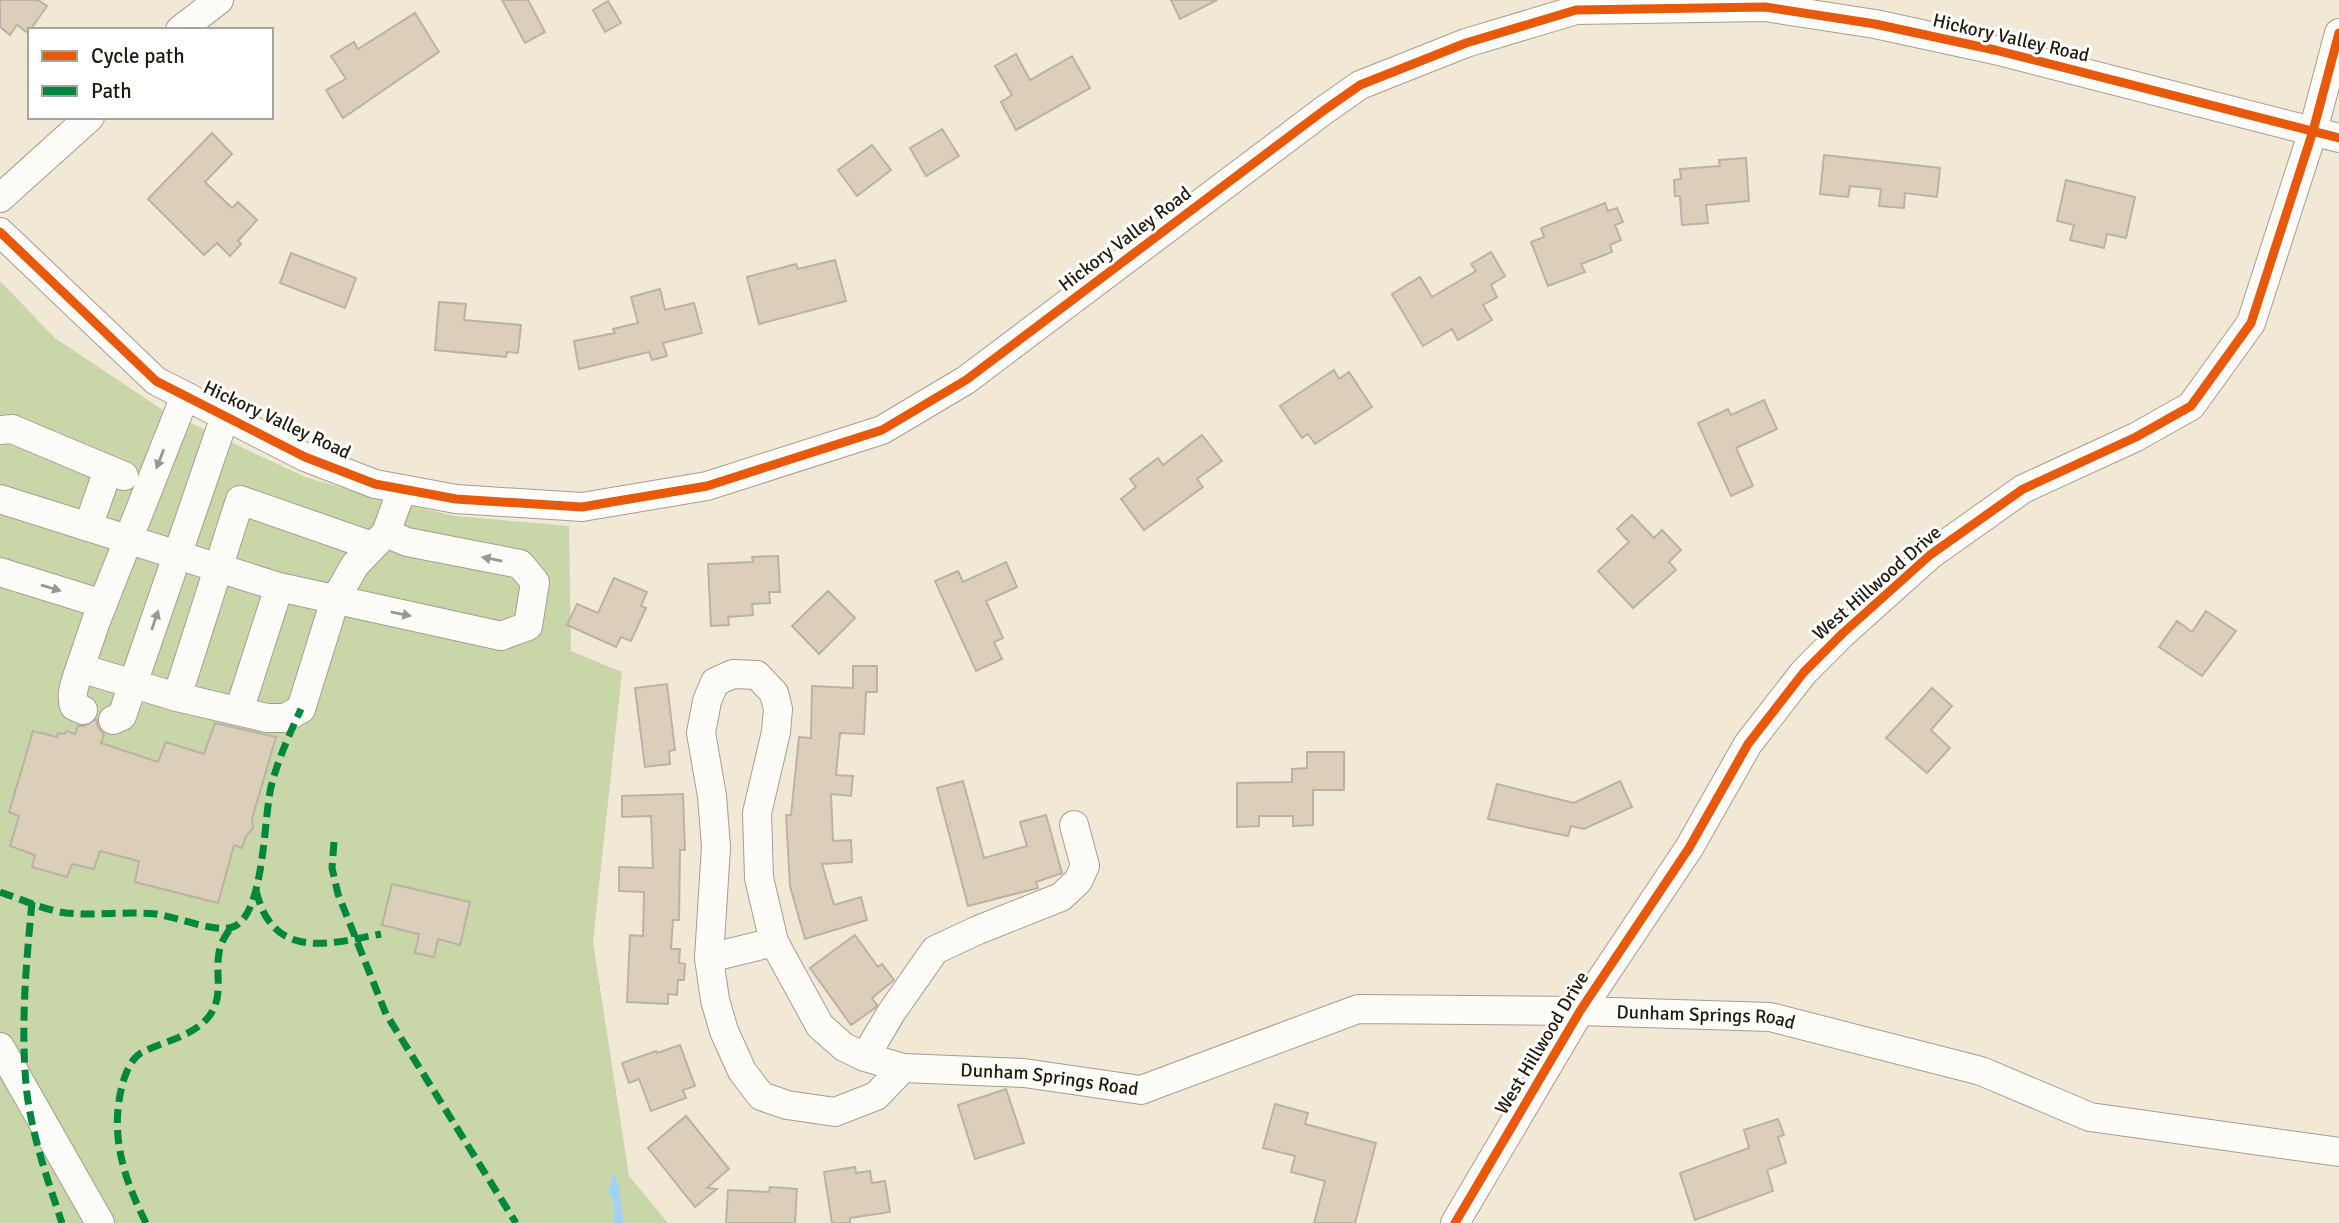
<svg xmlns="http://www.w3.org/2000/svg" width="2339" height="1223" viewBox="0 0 2339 1223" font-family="Signika,sans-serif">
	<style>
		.green { fill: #c9d6a8 }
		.water { fill: #a1d2f1 }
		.building { fill: #dccfba; stroke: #bab2a4; stroke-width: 2 }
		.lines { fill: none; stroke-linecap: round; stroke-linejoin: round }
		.minor-casing { stroke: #a59e90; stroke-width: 30 }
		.minor { stroke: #fdfcf9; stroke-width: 28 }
		.quiet { stroke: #00873e; stroke-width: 7; stroke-dasharray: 14 7; stroke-linecap: butt }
		.cycleway-casing { stroke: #fff; stroke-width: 13 }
		.cycleway { stroke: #e8590c; stroke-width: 9 }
		.oneway { fill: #9a9790 }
		.labels { text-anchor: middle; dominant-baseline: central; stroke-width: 6; stroke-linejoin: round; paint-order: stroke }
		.street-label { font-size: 19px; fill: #221c10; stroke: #fff }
	</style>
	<rect width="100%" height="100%" fill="#f2e8d6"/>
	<!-- green -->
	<path class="green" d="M 0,281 L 55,338 L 163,410 L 305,477 L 381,499 L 455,516 L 569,526 L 571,651 L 622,672 L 593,942 L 629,1176 L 668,1223 L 0,1223 Z"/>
	<!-- water -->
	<path class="water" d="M 613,1174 L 619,1185 L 623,1223 L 614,1223 L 613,1198 L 608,1193 Z"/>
	<!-- building -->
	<path class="building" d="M 0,0 L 38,0 L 47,6 L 28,33 L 17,25 L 10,35 L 0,27 Z
		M 502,0 L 528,0 L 545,32 L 525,43 Z
		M 1171,0 L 1217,0 L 1180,19 Z
		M 608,1 L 621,23 L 605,32 L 593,10 Z
		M 415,13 L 439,52 L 343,118 L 326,90 L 346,79 L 331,56 L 354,42 L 358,49 Z
		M 1016,54 L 1030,80 L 1072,56 L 1090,88 L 1016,130 L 1001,102 L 1012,95 L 995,66 Z
		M 942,129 L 959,156 L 926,176 L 910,148 Z
		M 212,133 L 232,154 L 205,182 L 232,208 L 238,202 L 257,220 L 238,241 L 241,244 L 230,256 L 217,243 L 204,255 L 148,199 Z
		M 872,145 L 891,170 L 857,196 L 838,170 Z
		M 1824,155 L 1940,168 L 1937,197 L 1905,193 L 1904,208 L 1879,206 L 1881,189 L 1850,186 L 1848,197 L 1820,194 Z
		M 1746,158 L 1749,201 L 1706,205 L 1708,223 L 1682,225 L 1680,196 L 1675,196 L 1674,180 L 1681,179 L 1680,169 L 1720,166 L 1719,160 Z
		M 2066,180 L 2135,197 L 2126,238 L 2107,234 L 2104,248 L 2070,240 L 2074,225 L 2057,221 Z
		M 1605,203 L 1608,211 L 1617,208 L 1623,222 L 1615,225 L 1621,240 L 1610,245 L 1612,252 L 1581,264 L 1585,272 L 1548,286 L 1531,242 L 1544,237 L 1541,228 Z
		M 1491,252 L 1505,276 L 1491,285 L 1497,297 L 1483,305 L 1492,320 L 1458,340 L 1452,329 L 1423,346 L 1392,294 L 1420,277 L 1432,297 L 1476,271 L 1471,264 Z
		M 291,253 L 356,278 L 345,308 L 280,283 Z
		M 835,260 L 846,301 L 759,324 L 747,277 L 796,264 L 798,269 Z
		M 660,289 L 665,310 L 694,303 L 702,333 L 663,343 L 667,356 L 652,360 L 649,352 L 579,369 L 574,341 L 615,333 L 613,329 L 638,323 L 631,297 Z
		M 439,302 L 466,304 L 464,320 L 521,325 L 518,353 L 507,352 L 506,357 L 435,350 Z
		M 1334,370 L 1339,379 L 1349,372 L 1372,407 L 1315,444 L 1308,434 L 1302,438 L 1280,406 Z
		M 1764,400 L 1777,429 L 1736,448 L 1753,486 L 1731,496 L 1698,423 L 1728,409 L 1731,415 Z
		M 1202,435 L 1222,461 L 1197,479 L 1203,487 L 1144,530 L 1121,499 L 1136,487 L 1130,479 L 1158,458 L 1163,465 Z
		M 1632,515 L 1654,538 L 1662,530 L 1681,550 L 1669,562 L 1676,570 L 1633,608 L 1598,571 L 1629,542 L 1617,529 Z
		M 778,556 L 780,592 L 769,592 L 770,603 L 752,604 L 753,615 L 728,617 L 729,625 L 711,626 L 708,564 L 753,562 L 752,557 Z
		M 1006,562 L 1017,587 L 986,601 L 1003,638 L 994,642 L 1002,659 L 976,671 L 935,581 L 958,571 L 963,582 Z
		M 614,578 L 647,592 L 641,606 L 646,608 L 631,641 L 621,637 L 616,647 L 567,625 L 577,604 L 598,613 Z
		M 828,591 L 855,618 L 819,654 L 792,626 Z
		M 2206,611 L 2236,631 L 2202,676 L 2159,647 L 2177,621 L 2192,632 Z
		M 853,666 L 877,666 L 877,692 L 866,692 L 864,734 L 840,733 L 836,775 L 853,776 L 851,796 L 831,794 L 833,841 L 851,840 L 852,862 L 822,864 L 834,905 L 861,897 L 867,920 L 805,939 L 790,886 L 786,815 L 791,815 L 799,737 L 811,738 L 812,686 L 853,688 Z
		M 667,684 L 675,750 L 669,751 L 670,764 L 645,767 L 635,688 Z
		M 1932,688 L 1952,706 L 1931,730 L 1950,748 L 1927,773 L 1886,738 Z
		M 96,719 L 98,727 L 104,734 L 101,743 L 158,762 L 166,742 L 204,754 L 215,723 L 276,737 L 252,819 L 253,828 L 246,836 L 242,848 L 234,845 L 218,903 L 135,882 L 139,861 L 100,851 L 94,869 L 72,864 L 67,877 L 32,867 L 35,855 L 10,846 L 19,816 L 9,812 L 33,731 L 57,737 L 58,733 L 65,734 L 66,731 L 75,734 L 78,726 L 85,726 Z
		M 1307,752 L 1344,752 L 1344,790 L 1313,790 L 1313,825 L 1293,826 L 1293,816 L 1259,816 L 1259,826 L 1237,827 L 1237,783 L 1292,782 L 1292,769 L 1307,768 Z
		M 963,781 L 984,858 L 1027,846 L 1020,822 L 1046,815 L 1062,873 L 1036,882 L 1038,888 L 968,906 L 937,788 Z
		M 1620,781 L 1632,807 L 1584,829 L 1571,826 L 1568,836 L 1488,819 L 1497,784 L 1574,803 Z
		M 683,794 L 685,850 L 680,850 L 679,920 L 673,920 L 671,949 L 680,949 L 679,963 L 685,964 L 684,980 L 678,980 L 677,995 L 668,994 L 668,1004 L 627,1002 L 630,935 L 643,936 L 644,892 L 619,891 L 619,867 L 653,868 L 651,816 L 622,817 L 622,796 Z
		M 392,884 L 470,902 L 460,945 L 438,939 L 434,957 L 415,953 L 419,934 L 382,925 Z
		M 855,935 L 878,967 L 882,964 L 894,980 L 872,998 L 877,1005 L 875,1008 L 851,1025 L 810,968 Z
		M 680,1045 L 695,1086 L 683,1090 L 686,1098 L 651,1111 L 639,1079 L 629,1083 L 622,1063 L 656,1051 L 657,1053 Z
		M 1006,1089 L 1024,1143 L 975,1159 L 958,1105 Z
		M 1275,1104 L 1308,1113 L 1305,1124 L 1376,1143 L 1355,1223 L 1314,1223 L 1325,1181 L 1291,1172 L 1295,1156 L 1263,1148 Z
		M 686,1116 L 729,1169 L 707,1188 L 717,1189 L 695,1207 L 648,1148 Z
		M 1778,1119 L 1784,1135 L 1778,1137 L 1786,1163 L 1767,1170 L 1773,1191 L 1695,1220 L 1680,1173 L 1749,1148 L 1744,1130 Z
		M 855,1167 L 856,1173 L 870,1171 L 872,1183 L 885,1181 L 890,1212 L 850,1218 L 850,1223 L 832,1223 L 824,1172 Z
		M 770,1187 L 797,1189 L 795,1223 L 726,1223 L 728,1190 L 769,1192 Z"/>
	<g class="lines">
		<defs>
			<g id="minor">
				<path d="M 180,30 L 219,0"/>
				<path d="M 0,198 L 90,117"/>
				<path d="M 0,232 L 156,381 L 305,457 L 375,484 L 456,499 L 582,507 L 707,486 L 882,430 L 966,380 L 1323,111 L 1360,85 L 1466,43 L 1576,10 L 1765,7 L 1875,24 L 1995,50 L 2339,138"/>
				<path d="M 185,396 L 96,621 L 80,668 L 177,697 L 267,718 L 285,718 L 301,709 L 335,600 L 355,565 L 386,533 L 402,489"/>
				<path d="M 0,430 L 12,429 L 124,476"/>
				<path d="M 0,499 L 279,587 L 501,636 L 528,626 L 535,582 L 520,564 L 407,542 L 386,533"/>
				<path d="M 88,527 L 108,470"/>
				<path d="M 0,572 L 103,604"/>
				<path d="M 80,668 C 76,681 70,693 74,706 L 83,710"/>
				<path d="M 733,674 L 757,675 L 774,693 L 778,709 L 776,732 L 757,813 L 759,878 L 774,942 L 820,1026 L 844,1047 L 865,1057 L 903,1068 L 876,1096 L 835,1112 L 787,1105 L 761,1096 L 742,1071 L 724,1031 L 715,1000 L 709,958 L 716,847 L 712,796 L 701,733 L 707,701 L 715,682 Z"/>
				<path d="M 177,697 L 240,500 L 372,546"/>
				<path d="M 239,711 L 279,587"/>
				<path d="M 113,720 L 122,716 L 225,416"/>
				<path d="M 709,958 L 774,942"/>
				<path d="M 0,1047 L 100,1223"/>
				<path d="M 865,1057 L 891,1013 L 935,950 L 978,930 L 1061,897 L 1078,881 L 1085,866 L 1074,825"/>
				<path id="s1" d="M 903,1068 L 1024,1073 L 1141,1090 L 1358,1009 L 1580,1011 L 1770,1017 L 1981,1071 L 2090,1117 L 2339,1152"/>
				<path d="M 1455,1223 L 1580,1011 L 1689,848 L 1748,744 L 1804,672 L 1843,633 L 1930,555 L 2023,489 L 2136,437 L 2191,406 L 2251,323 L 2313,131 L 2339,33"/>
			</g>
		</defs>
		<!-- minor casing -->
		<use href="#minor" class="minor-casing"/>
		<!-- minor -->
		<use href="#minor" class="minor"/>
		<!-- quiet -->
		<path class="quiet" d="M 334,842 L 332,868 L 338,894 L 386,1014 L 516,1223
			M 256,891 C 259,901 262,912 269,921 C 294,957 346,940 381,934
			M 0,892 C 21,899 44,910 66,913 C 96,916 126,911 156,914 C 176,917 211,931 229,928 C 266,923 263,813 272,783 C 279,757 290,733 301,709
			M 32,902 C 26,965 20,1031 27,1094 C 33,1139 48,1181 62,1223
			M 146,1223 C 123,1177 108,1131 124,1079 C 127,1070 132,1058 141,1053 C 163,1041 194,1037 210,1015 C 224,995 215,975 219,953 C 220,944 225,936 230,929"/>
		<defs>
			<path id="cycleway" d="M 0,232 L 156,381 L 305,457 L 375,484 L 456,499 L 582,507 L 707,486 L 882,430 L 966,380 L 1323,111 L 1360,85 L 1466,43 L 1576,10 L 1765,7 L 1875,24 L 1995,50 L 2339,138
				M 1455,1223 L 1580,1011 L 1689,848 L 1748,744 L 1804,672 L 1843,633 L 1930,555 L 2023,489 L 2136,437 L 2191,406 L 2251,323 L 2313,131 L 2339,33"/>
		</defs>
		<!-- cycleway casing -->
		<use href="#cycleway" class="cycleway-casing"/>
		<!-- cycleway -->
		<use href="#cycleway" class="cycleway"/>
	</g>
	<!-- one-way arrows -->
	<defs><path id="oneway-solid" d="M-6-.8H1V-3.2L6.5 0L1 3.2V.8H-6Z" transform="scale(1.75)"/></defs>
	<g class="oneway">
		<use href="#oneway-solid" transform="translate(160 459) rotate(111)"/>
		<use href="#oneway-solid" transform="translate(492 559) rotate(-169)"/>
		<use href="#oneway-solid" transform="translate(51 588) rotate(17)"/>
		<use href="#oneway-solid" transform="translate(401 614) rotate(12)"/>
		<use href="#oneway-solid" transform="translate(155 620) rotate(-71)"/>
	</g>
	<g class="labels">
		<!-- street labels -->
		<g class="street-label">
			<text transform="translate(2011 38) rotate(13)">Hickory Valley Road</text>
			<text transform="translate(1125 239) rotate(-37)">Hickory Valley Road</text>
			<text transform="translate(277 420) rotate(25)">Hickory Valley Road</text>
			<text transform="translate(1877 583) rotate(-41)">West Hillwood Drive</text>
			<text stroke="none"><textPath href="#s1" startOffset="819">Dunham Springs Road</textPath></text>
			<text transform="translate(1542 1043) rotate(-59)">West Hillwood Drive</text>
			<text stroke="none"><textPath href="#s1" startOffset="147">Dunham Springs Road</textPath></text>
		</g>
	</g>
	<!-- legend -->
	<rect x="28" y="28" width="245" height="91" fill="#ffffff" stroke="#a7a49f" stroke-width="2"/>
	<rect x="42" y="51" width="35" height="10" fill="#e8590c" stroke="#a7a49f" stroke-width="2"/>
	<text x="91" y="63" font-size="21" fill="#221c10">Cycle path</text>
	<rect x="42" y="86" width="35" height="10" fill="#00873e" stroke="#a7a49f" stroke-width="2"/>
	<text x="91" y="98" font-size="21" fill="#221c10">Path</text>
</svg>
